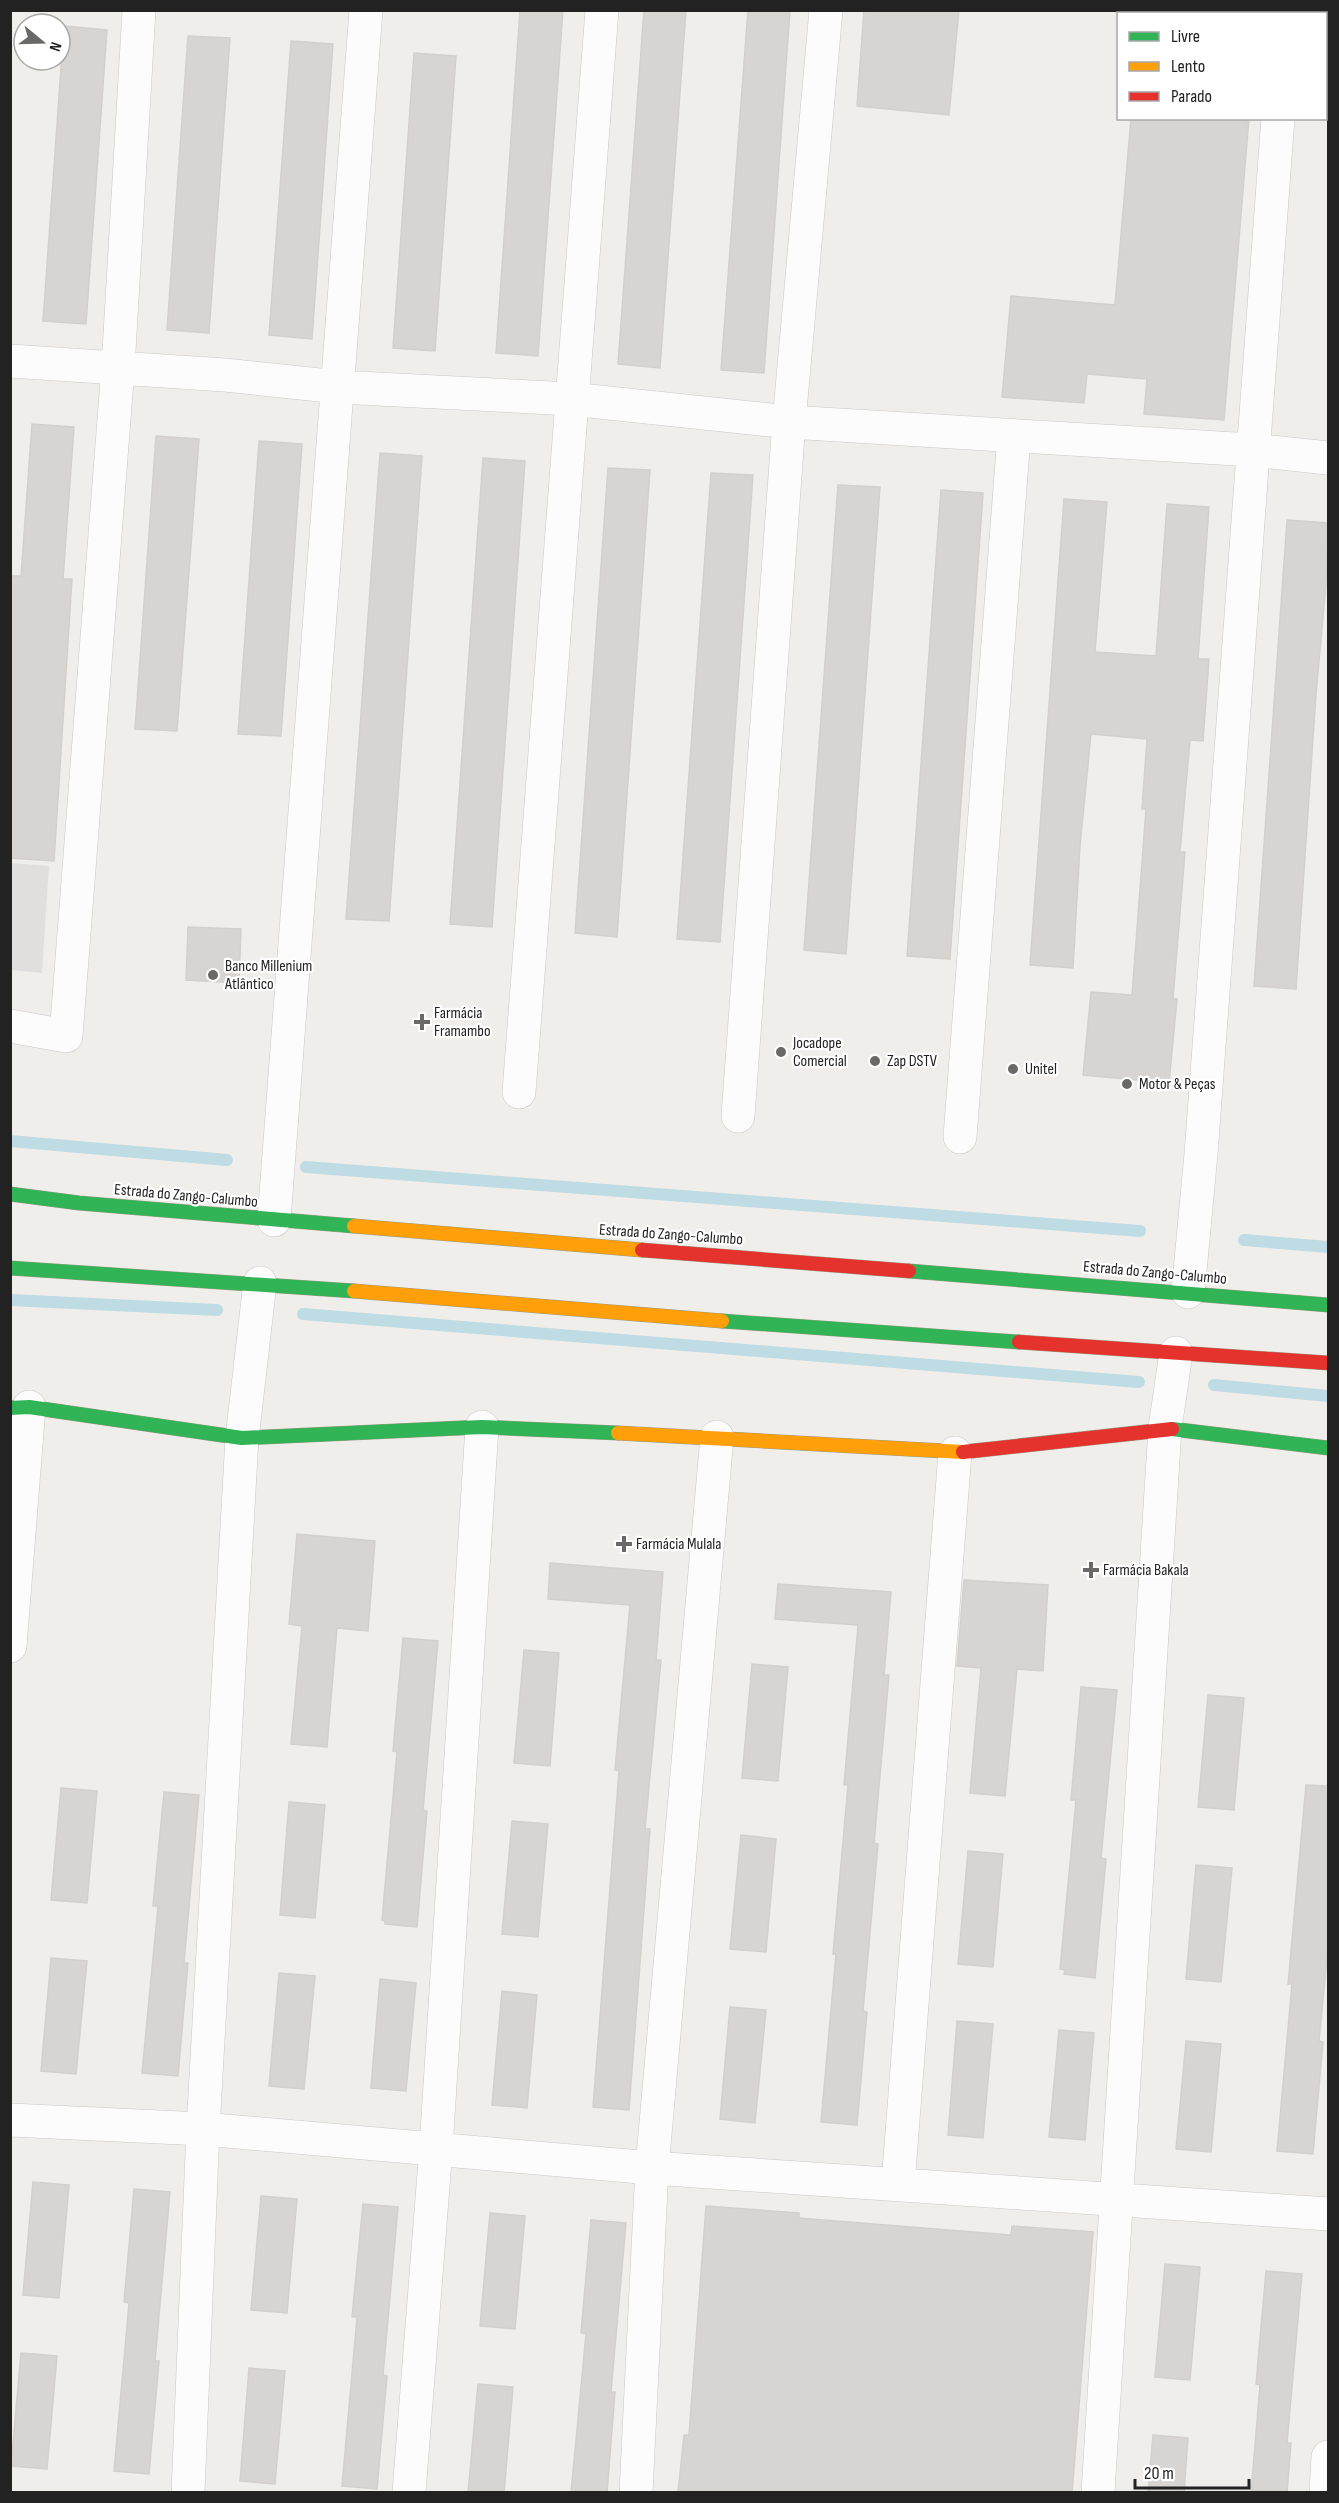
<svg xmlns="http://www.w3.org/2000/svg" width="1339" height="2503" viewBox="0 0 1339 2503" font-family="'Sofia Sans Condensed',sans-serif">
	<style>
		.parking { fill: #e0dfde }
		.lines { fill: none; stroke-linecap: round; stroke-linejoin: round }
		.stream { stroke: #bfdbe3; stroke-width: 12 }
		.building { fill: #d7d4d2; stroke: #d3d0cc; stroke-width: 1.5 }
		.street-casing { stroke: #c9c8c7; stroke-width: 34 }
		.fast-casing { stroke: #999a82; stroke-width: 15 }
		.slow-casing { stroke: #999a82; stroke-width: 15 }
		.jam-casing { stroke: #999a82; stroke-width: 15 }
		.street { stroke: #fdfcfc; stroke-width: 33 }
		.fast { stroke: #30b455; stroke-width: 14 }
		.slow { stroke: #ff9f0a; stroke-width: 14 }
		.jam { stroke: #e5322d; stroke-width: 14 }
		.poi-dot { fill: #6a6968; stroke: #fff; stroke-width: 2 }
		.labels { text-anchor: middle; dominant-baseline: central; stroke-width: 4.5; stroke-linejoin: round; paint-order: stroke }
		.poi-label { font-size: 16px; fill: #222; stroke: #fff; text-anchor: start }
		.street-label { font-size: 16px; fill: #222; stroke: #fff }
	</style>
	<rect width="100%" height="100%" fill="#f0eeeb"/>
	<!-- parking -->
	<path class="parking" d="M 10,863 L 49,866 L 42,973 L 11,970 Z"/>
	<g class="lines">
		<!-- stream -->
		<path class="stream" d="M 10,1141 L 227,1160
			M 306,1167 L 1140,1231
			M 1244,1240 L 1328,1247
			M 10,1300 L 217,1310
			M 303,1314 L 1139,1382
			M 1214,1385 L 1328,1396"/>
	</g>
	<!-- building -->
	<path class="building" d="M 520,10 L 563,10 L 538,356 L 496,353 Z
		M 644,10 L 686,10 L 660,368 L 618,364 Z
		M 748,10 L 790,10 L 764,373 L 721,370 Z
		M 864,10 L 959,10 L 949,115 L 857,106 Z
		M 64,26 L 107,30 L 86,324 L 43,321 Z
		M 188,36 L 230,38 L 209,333 L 167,330 Z
		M 291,41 L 333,44 L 312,339 L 269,335 Z
		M 414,53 L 456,56 L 435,351 L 393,348 Z
		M 1131,118 L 1249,118 L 1224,420 L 1144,414 L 1147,379 L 1087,374 L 1084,403 L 1002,397 L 1011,296 L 1115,305 Z
		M 32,424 L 74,427 L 63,579 L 72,579 L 54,861 L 10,858 L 10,576 L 21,576 Z
		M 156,436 L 199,439 L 177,731 L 135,729 Z
		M 259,441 L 302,444 L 281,736 L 238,734 Z
		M 380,453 L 422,456 L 389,921 L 346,919 Z
		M 483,458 L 525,461 L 492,927 L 450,924 Z
		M 608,468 L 650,470 L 617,937 L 575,933 Z
		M 711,473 L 753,475 L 720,942 L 677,939 Z
		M 838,485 L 880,487 L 846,954 L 804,950 Z
		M 941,490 L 983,493 L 950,959 L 907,956 Z
		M 1064,499 L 1107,502 L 1095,652 L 1156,656 L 1167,504 L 1209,507 L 1198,659 L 1209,659 L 1203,741 L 1190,740 L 1180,852 L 1185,852 L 1173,999 L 1177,999 L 1169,1083 L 1083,1075 L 1091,992 L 1132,995 L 1146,809 L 1142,809 L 1147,739 L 1091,734 L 1080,846 L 1073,968 L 1030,965 Z
		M 1287,520 L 1329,523 L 1326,584 L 1316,694 L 1296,989 L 1254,986 Z
		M 188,927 L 241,929 L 239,983 L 186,980 Z
		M 297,1534 L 375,1541 L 368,1631 L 337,1628 L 327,1747 L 291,1744 L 302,1626 L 289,1624 Z
		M 550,1563 L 663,1572 L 656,1660 L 661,1660 L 645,1829 L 650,1829 L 629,2110 L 593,2107 L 619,1771 L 615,1770 L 630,1605 L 548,1599 Z
		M 964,1580 L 1048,1585 L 1043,1671 L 1017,1669 L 1005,1796 L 970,1793 L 981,1668 L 957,1666 Z
		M 778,1584 L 891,1592 L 884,1675 L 889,1675 L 874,1843 L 878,1844 L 863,2011 L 867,2012 L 857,2125 L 821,2122 L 836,1954 L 833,1954 L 848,1785 L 844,1785 L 858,1625 L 775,1619 Z
		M 403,1638 L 438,1641 L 423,1810 L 427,1811 L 417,1927 L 385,1924 L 385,1921 L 382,1920 L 397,1752 L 393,1751 Z
		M 524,1650 L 559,1653 L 550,1766 L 514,1763 Z
		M 752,1664 L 788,1667 L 778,1781 L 742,1778 Z
		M 1081,1687 L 1117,1690 L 1101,1858 L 1106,1859 L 1095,1978 L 1064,1974 L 1065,1970 L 1060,1969 L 1076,1800 L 1071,1800 Z
		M 1208,1695 L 1244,1698 L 1234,1810 L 1198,1807 Z
		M 1306,1785 L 1329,1786 L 1329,1938 L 1319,2041 L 1323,2042 L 1313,2154 L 1277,2151 L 1292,1984 L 1288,1984 Z
		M 61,1788 L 97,1791 L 87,1903 L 51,1900 Z
		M 164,1792 L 199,1795 L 184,1963 L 188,1963 L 178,2076 L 142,2073 L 158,1906 L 153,1906 Z
		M 289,1802 L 325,1805 L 315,1918 L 280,1915 Z
		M 512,1821 L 548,1824 L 538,1937 L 502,1934 Z
		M 741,1835 L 776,1839 L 766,1952 L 730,1949 Z
		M 968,1851 L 1003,1854 L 993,1967 L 958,1964 Z
		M 1196,1865 L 1232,1868 L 1221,1982 L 1186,1979 Z
		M 51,1958 L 87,1961 L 76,2074 L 41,2071 Z
		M 279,1973 L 315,1976 L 304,2089 L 269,2086 Z
		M 380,1979 L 416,1983 L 406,2091 L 371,2088 Z
		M 502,1991 L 537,1995 L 527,2108 L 492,2105 Z
		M 730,2007 L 766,2010 L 755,2123 L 720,2119 Z
		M 957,2021 L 993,2024 L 983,2138 L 948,2135 Z
		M 1059,2030 L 1094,2033 L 1085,2140 L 1049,2137 Z
		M 1186,2041 L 1221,2044 L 1211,2152 L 1176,2149 Z
		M 33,2182 L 69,2185 L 59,2298 L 23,2295 Z
		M 134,2189 L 170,2192 L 155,2361 L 159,2361 L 149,2474 L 114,2471 L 129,2303 L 124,2302 Z
		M 261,2196 L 297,2199 L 287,2313 L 251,2310 Z
		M 363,2204 L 398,2207 L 383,2375 L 387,2376 L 377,2489 L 342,2486 L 357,2317 L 352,2317 Z
		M 706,2206 L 799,2213 L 799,2218 L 1011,2235 L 1012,2226 L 1093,2232 L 1072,2493 L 678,2493 L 684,2435 L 689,2435 Z
		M 490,2213 L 525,2216 L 515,2329 L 480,2326 Z
		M 591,2220 L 626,2223 L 611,2392 L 615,2392 L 607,2493 L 571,2493 L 586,2334 L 581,2333 Z
		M 1165,2264 L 1200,2267 L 1190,2380 L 1155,2377 Z
		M 1266,2271 L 1302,2274 L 1287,2443 L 1291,2443 L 1287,2493 L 1251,2493 L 1260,2385 L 1256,2384 Z
		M 21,2353 L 57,2356 L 47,2469 L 11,2466 Z
		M 249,2368 L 285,2371 L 275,2484 L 240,2481 Z
		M 478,2384 L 513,2387 L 504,2493 L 468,2493 Z
		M 1153,2435 L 1188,2438 L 1184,2493 L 1148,2493 Z"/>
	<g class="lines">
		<defs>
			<path id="street" d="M 1286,14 L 1286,10
				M 10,361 L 225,375 L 339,387 L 571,399 L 789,422 L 1252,450 L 1328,458
				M 10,1026 L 66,1036 L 118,368 L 139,10
				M 519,1092 L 602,10
				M 738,1116 L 789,422 L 826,10
				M 960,1137 L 1014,436
				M 274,1220 L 366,10
				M 1188,1292 L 1201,1154 L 1278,118
				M 10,1646 L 29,1407
				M 10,2120 L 203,2129 L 652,2168 L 1328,2214
				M 898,2184 L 955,1453
				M 188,2492 L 203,2129 L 242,1438 L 260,1283
				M 409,2492 L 436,2148 L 482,1427
				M 636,2492 L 652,2168 L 717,1437
				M 1098,2492 L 1165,1428 L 1176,1353
				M 1326,2492 L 1328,2457"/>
			<path id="fast" d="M 10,1194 L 79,1203 L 354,1226
				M 10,1268 L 354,1291
				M 909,1271 L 1328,1305
				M 722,1321 L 1019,1342
				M 10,1408 L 29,1407 L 242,1438 L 482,1427 L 618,1433
				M 1172,1429 L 1328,1448"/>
			<path id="slow" d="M 354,1226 L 642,1250
				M 354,1291 L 722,1321
				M 618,1433 L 963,1452"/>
			<path id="jam" d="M 642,1250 L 909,1271
				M 1019,1342 L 1328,1363
				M 963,1452 L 1172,1429"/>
		</defs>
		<!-- street casing -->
		<use href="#street" class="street-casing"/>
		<!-- fast casing -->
		<use href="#fast" class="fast-casing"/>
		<!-- slow casing -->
		<use href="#slow" class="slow-casing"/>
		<!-- jam casing -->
		<use href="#jam" class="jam-casing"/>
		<!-- street -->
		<use href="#street" class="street"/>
		<!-- fast -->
		<use href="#fast" class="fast"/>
		<!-- slow -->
		<use href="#slow" class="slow"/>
		<!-- jam -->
		<use href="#jam" class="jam"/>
	</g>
	<!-- markers -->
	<g class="poi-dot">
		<circle cx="213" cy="975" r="6"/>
		<path d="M419 1013h6v6h6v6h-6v6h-6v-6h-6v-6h6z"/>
		<circle cx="781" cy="1052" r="6"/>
		<circle cx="875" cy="1061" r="6"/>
		<circle cx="1013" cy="1069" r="6"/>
		<circle cx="1127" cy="1084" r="6"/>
		<path d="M621 1535h6v6h6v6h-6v6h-6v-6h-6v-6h6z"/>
		<path d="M1088 1561h6v6h6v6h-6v6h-6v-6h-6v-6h6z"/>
	</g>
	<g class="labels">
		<!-- poi labels -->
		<g class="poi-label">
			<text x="225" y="966">Banco Millenium<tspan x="225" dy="18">Atlântico</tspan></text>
			<text x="434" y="1013">Farmácia<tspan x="434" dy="18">Framambo</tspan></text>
			<text x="793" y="1043">Jocadope<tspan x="793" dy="18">Comercial</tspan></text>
			<text x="887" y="1061">Zap DSTV</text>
			<text x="1025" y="1069">Unitel</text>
			<text x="1139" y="1084">Motor &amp; Peças</text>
			<text x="636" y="1544">Farmácia Mulala</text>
			<text x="1103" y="1570">Farmácia Bakala</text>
		</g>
		<!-- street labels -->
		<g class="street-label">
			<text transform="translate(186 1196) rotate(5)">Estrada do Zango-Calumbo</text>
			<text transform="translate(671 1235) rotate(4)">Estrada do Zango-Calumbo</text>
			<text transform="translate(1155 1273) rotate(5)">Estrada do Zango-Calumbo</text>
		</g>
	</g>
	<!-- border -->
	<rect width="1339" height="2503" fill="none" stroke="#222222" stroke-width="24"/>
	<!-- legend -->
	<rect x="1117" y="12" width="210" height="108" fill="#ffffff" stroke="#a7a7a7" stroke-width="1.5"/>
	<rect x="1129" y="32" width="30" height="9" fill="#30b455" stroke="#a7a7a7" stroke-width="1.5"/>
	<text x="1171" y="42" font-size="18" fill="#222222">Livre</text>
	<rect x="1129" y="62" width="30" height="9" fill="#ff9f0a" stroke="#a7a7a7" stroke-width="1.5"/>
	<text x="1171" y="72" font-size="18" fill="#222222">Lento</text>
	<rect x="1129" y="92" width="30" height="9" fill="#e5322d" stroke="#a7a7a7" stroke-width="1.5"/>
	<text x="1171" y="102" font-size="18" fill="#222222">Parado</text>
	<!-- north arrow -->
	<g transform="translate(42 42) rotate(109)"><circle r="28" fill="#ffffff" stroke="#a7a7a7" stroke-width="1.5"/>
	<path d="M0-4.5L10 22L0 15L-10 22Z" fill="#6a6968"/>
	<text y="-9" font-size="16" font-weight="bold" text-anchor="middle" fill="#222222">N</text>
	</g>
	<!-- scale -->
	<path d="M1135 2479v9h114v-9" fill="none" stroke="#222222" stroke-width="3"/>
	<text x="1144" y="2479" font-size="18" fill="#222222" stroke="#ffffff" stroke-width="4.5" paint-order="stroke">20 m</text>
</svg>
